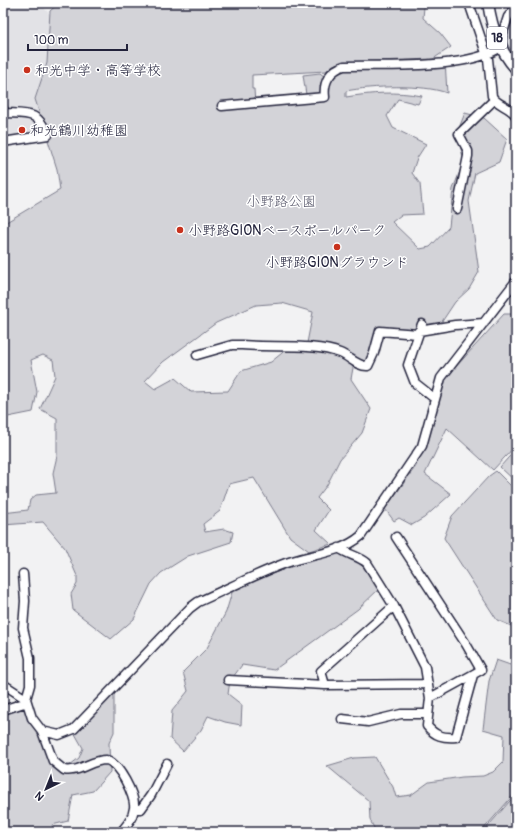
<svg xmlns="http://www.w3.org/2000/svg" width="519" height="835" viewBox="0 0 519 835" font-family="Pangolin,'Klee One',sans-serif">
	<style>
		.built { fill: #e2e2e6 }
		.green { fill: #d3d3d8; stroke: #7a7a8a; fill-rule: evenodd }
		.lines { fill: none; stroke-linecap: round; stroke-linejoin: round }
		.minor-casing { stroke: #22223b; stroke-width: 11 }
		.major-casing { stroke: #22223b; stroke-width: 13 }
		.minor { stroke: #fff; stroke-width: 8 }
		.major { stroke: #fff; stroke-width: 10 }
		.poi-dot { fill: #c8321e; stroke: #fff; stroke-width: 1.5 }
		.labels { text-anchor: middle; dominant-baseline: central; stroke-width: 3; stroke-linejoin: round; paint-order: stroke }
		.shield { fill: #fff; stroke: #646476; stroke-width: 1 }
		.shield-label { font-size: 13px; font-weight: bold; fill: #22223b }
		.poi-label { font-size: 14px; fill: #22223b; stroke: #fff; text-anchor: start }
		.park-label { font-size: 14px; fill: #57576a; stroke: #fff }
	</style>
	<rect width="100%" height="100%" fill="#f2f2f3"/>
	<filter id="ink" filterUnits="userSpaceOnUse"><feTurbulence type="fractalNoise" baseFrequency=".025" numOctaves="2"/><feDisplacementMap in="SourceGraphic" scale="8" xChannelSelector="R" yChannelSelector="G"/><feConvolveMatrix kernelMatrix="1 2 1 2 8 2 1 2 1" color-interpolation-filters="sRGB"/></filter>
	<g filter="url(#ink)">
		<!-- built -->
		<path class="built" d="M 3,3 L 40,3 L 53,18 L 41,113 L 39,115 L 33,111 L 7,109 L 3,102 Z
			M 3,116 L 30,118 L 37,122 L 41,134 L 3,139 Z"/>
		<!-- green -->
		<path class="green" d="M 59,3 L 422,3 L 424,7 L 423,18 L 440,33 L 451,47 L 433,59 L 345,62 L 333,65 L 326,71 L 252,75 L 252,89 L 254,89 L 255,104 L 307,101 L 303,75 L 320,73 L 325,77 L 337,65 L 445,60 L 447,93 C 423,84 371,86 346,91 L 346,97 C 372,93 396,91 422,96 L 418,104 L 398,99 L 387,116 L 393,128 L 426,144 L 417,158 L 412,173 L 420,184 L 423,214 L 401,215 L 392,222 L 420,249 L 430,247 L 449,227 L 453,189 L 464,161 L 457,133 L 465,113 L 484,118 L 507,139 L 499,162 L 475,173 L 469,201 L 479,272 L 469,289 L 455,302 L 441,323 L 405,331 L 377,327 L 366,362 L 355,357 L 351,379 L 371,409 L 362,433 L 340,459 L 327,485 L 317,498 L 329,510 L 316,530 L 331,544 L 309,551 L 290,537 L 254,478 L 229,484 L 220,511 L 203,524 L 205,532 L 224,529 L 233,532 L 231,542 L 188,556 L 161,573 L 151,584 L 134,619 L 111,639 L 73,610 L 71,594 L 77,584 L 77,576 L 65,548 L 43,522 L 3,525 L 3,513 L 28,510 L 30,500 L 36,495 L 56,493 L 53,473 L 57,456 L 57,418 L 40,409 L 55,376 L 53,360 L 43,355 L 31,360 L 37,392 L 33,412 L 3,418 L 3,224 L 60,190 L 57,169 L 35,99 L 47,63 L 50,11 ZM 282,303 L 313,312 L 307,343 L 293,344 L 271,362 L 241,371 L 228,391 L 191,392 L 175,378 L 155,389 L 145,381 L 163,362 L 216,323 L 256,305 Z
			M 516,17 L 516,58 L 505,40 L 513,20 Z
			M 504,314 L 516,314 L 516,445 L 493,470 L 447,428 L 425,474 L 451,494 L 424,518 L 412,525 L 399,518 L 394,521 L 385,509 L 416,466 L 423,436 L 443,381 Z
			M 516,449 L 516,482 L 500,467 Z
			M 496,471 L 516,491 L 516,628 L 497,620 L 444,538 L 452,516 L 489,476 Z
			M 337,553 L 358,560 L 379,589 L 358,609 L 274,670 L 242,665 L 230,681 L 228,694 L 242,705 L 241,725 L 225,722 L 208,716 L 201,730 L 183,751 L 170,739 L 172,711 L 188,691 L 183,672 L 207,648 L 226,612 L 233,589 L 292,566 Z
			M 496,660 L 516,667 L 516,745 L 512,755 L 516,759 L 516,792 L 481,832 L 376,832 L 370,820 L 369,801 L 327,766 L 354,758 L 375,757 L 393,787 L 396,797 L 411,795 L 429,782 L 462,777 L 483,776 L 493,772 L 503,762 L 504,735 L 483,729 L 489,681 Z
			M 114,690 L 114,732 L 109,743 L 110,772 L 93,791 L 73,795 L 68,821 L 52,825 L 54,832 L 3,832 L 3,713 L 26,704 L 54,758 L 60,765 L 70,765 L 79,758 L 83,748 L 74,732 Z
			M 516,794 L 516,832 L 483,832 Z"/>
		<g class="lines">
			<defs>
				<path id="minor" d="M 469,3 L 488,59 L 492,96 C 496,105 510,106 516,116
					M 499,44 L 508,17 L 516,7
					M 222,106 L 325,97 C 323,82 330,70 344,66 C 386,65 467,70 501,47
					M 3,109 L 5,113 C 28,114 38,111 48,135 L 3,142
					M 457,209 L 468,156 L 468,151 L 459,134 L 494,100
					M 422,324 L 408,365 L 415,383 L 434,398
					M 419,331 L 455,325 L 484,323
					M 197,355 L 232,345 L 242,345 C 271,348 315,343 340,353 C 350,357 358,367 368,366 L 374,353 L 380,331 L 418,334
					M 396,537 L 466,644 L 481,670 L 430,698
					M 339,548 C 348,555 359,556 367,563 L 394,606 L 425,667 L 430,698 L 427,726 C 435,736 443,738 456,737 L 473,675
					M 23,574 L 25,601 L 23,628 L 30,658 L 30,685 L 26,699 L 32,718 L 42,731 L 53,761 L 64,770 C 80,773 90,760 106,760 C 118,761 136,797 134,808 C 133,818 127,825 121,832
					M 228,680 L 325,685 L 428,684
					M 3,684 L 26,699
					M 325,685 L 321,671 L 394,606
					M 3,710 L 27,702
					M 342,719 L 368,722 L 401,714 L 428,714
					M 42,731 L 59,735 L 74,729 L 190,608 L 198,602 C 227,589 256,574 286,563 C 310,554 340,554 361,536 L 422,446 L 441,378 L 516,281
					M 134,809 L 141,809 L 151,795 L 167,764"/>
				<path id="major" d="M 488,3 C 492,28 499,50 516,69"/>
			</defs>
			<!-- minor casing -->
			<use href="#minor" class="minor-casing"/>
			<!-- major casing -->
			<use href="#major" class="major-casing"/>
			<!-- minor -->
			<use href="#minor" class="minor"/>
			<!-- major -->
			<use href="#major" class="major"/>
		</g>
	</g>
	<!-- markers -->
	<g class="poi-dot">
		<circle cx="27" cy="70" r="4"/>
		<circle cx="22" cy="130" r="4"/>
		<circle cx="180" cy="230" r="4"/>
		<circle cx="337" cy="247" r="4"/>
	</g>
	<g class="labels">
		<!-- shield labels -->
		<rect class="shield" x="487" y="27" width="20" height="22" rx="3"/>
		<g class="shield-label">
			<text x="497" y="38">18</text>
		</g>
		<!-- poi labels -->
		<g class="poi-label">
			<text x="35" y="70">和光中学・高等学校</text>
			<text x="30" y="130">和光鶴川幼稚園</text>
			<text x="188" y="230">小野路GIONベースボールパーク</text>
			<text x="337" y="262" text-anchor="middle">小野路GIONグラウンド</text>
		</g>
		<!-- park labels -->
		<g class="park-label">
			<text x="281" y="201">小野路公園</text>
		</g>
	</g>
	<!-- margin -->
	<rect width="519" height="835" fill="none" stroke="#fff" stroke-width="16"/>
	<rect x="8" y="8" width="503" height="819" fill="none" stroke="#22223b" stroke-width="1.5" filter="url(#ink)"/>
	<!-- north arrow -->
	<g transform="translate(46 789) rotate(223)" stroke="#ffffff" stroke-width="3" paint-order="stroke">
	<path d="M0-3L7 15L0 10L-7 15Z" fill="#22223b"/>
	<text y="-6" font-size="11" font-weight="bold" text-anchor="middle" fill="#22223b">N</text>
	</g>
	<!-- scale -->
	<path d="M28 44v6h99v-6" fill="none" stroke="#22223b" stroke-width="2"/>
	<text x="34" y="44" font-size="12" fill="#22223b" stroke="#ffffff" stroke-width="3" paint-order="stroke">100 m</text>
</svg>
